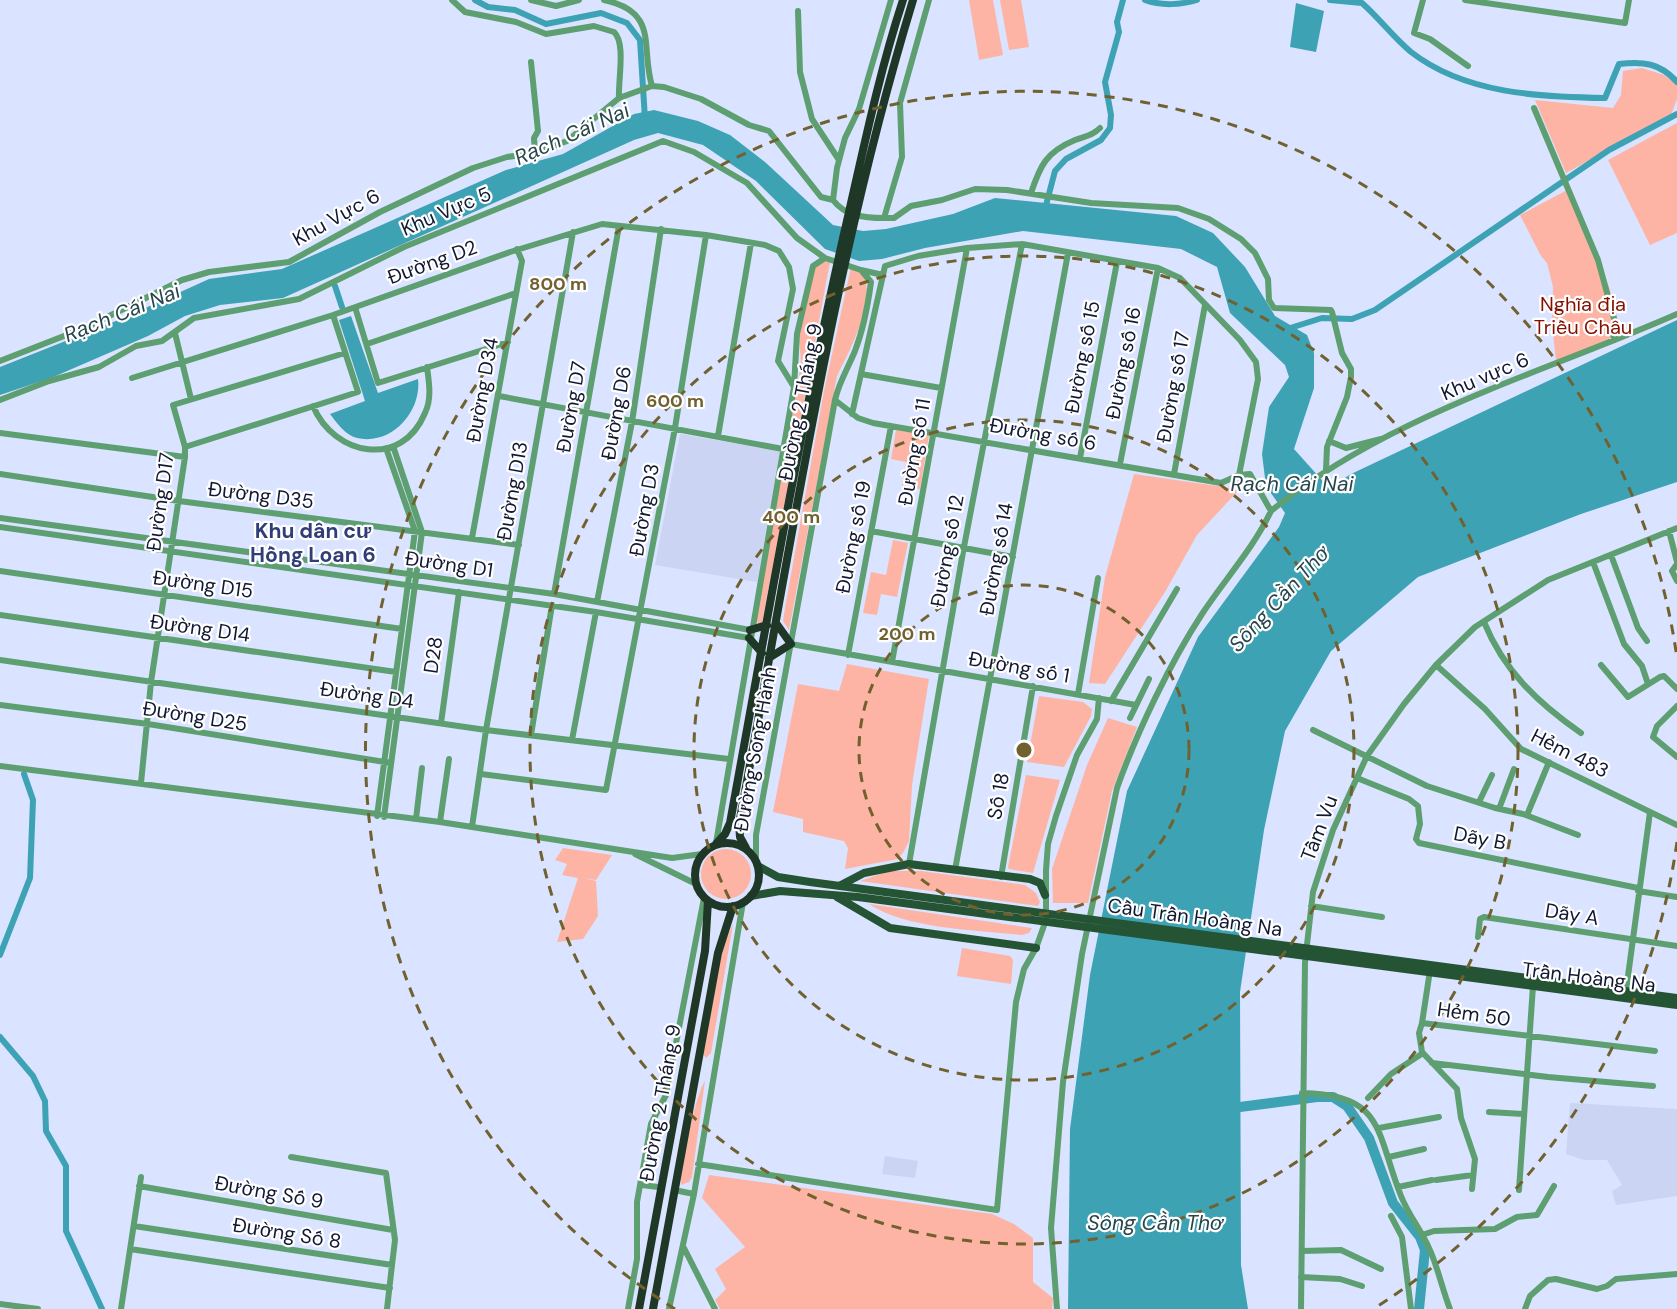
<svg xmlns="http://www.w3.org/2000/svg" width="1677" height="1309" viewBox="0 0 1677 1309" font-family="'DM Sans',sans-serif">
	<style>
		.built { fill: #cbd5f3 }
		.green { fill: #fdb4a5 }
		.water { fill: #3ea2b5 }
		.lines { fill: none; stroke-linecap: round; stroke-linejoin: round }
		.canal { stroke: #3ea2b5; stroke-width: 6 }
		.river { stroke: #3ea2b5; stroke-width: 10 }
		.minor { stroke: #5d9f70; stroke-width: 6 }
		.major { stroke: #255434; stroke-width: 8 }
		.highway { stroke: #1f3726; stroke-width: 8 }
		.ring { fill: none; stroke: #71612f; stroke-width: 3; stroke-dasharray: 10 8 }
		.labels { text-anchor: middle; dominant-baseline: central; stroke-width: 4.5; stroke-linejoin: round; paint-order: stroke }
		.street-label { font-size: 20px; fill: #121831; stroke: #fff }
		.park-label { font-size: 20px; fill: #841000; stroke: #fff }
		.water-label { font-size: 21px; font-style: italic; fill: #27454b; stroke: #fff }
		.neighbourhood-label { font-size: 21px; font-weight: bold; fill: #313d76; stroke: #fff }
		.centre { fill: #71612f; stroke: #fff; stroke-width: 3 }
		.ring-label { font-size: 18px; text-anchor: middle; font-weight: bold; fill: #71612f; stroke: #fff; stroke-width: 4.5; stroke-linejoin: round; paint-order: stroke }
	</style>
	<rect width="100%" height="100%" fill="#dae3ff"/>
	<!-- built -->
	<path class="built" d="M 680,434 L 780,451 L 757,582 L 655,565 Z
		M 1570,1103 L 1677,1109 L 1677,1196 L 1616,1205 L 1612,1191 L 1622,1185 L 1607,1160 L 1584,1160 L 1566,1154 Z
		M 885,1156 L 918,1161 L 915,1178 L 882,1174 Z"/>
	<!-- green -->
	<path class="green" d="M 969,0 L 993,0 L 1003,55 L 979,60 Z
		M 1000,0 L 1021,0 L 1029,47 L 1009,50 Z
		M 1642,68 L 1664,75 L 1677,85 L 1677,99 L 1671,115 L 1566,173 L 1535,100 L 1613,108 L 1621,95 L 1623,71 Z
		M 1677,123 L 1677,233 L 1650,245 L 1608,160 Z
		M 1569,189 L 1609,287 L 1621,334 L 1556,361 L 1552,324 L 1553,287 L 1547,263 L 1541,256 L 1520,215 Z
		M 824,261 L 830,262 L 762,623 L 758,624 L 756,617 L 801,365 L 799,331 L 815,266 Z
		M 851,267 L 862,272 C 878,298 850,350 837,376 L 789,630 L 783,621 L 785,608 L 824,391 Z
		M 896,430 L 929,435 L 920,489 L 902,486 L 906,462 L 891,459 Z
		M 1134,474 L 1231,488 L 1240,477 L 1248,480 L 1197,535 L 1165,592 L 1105,684 L 1089,683 L 1105,577 Z
		M 893,540 L 908,543 L 897,597 L 881,594 L 877,615 L 863,613 L 871,572 L 886,575 Z
		M 847,664 L 929,679 L 912,785 L 909,841 L 904,851 L 898,859 L 845,869 L 848,848 L 844,841 L 803,832 L 803,819 L 773,812 L 798,684 L 839,691 Z
		M 1039,696 L 1083,702 L 1092,709 L 1091,716 L 1064,767 L 1027,762 Z
		M 1108,718 L 1137,727 L 1112,791 L 1088,903 L 1053,903 L 1052,869 L 1087,765 Z
		M 1026,775 L 1060,780 L 1033,873 L 1009,869 L 1008,867 Z
		M 563,848 L 612,855 L 596,880 L 584,878 L 596,881 L 598,916 L 583,939 L 557,942 L 578,878 L 562,875 L 567,864 L 555,860 Z
		M701 874a25 25 0 1 1 50 0a25 25 0 1 1-50 0Z
		M 889,871 L 921,871 L 1025,885 L 1036,893 L 1040,902 L 1038,906 L 860,881 Z
		M 869,904 L 1032,928 L 1029,933 L 1022,935 C 976,930 906,929 869,904 Z
		M 733,924 L 711,1053 L 706,1058 L 703,1054 L 723,945 Z
		M 962,948 L 1010,956 L 1013,960 L 1011,984 L 957,976 Z
		M 705,1081 L 692,1177 L 689,1182 L 681,1185 C 679,1170 696,1093 705,1081 Z
		M 709,1175 L 992,1214 L 1014,1224 L 1033,1238 L 1033,1282 L 1053,1298 L 1052,1309 L 720,1309 L 715,1300 L 726,1289 L 715,1269 L 745,1247 L 702,1198 Z"/>
	<!-- water -->
	<path class="water" d="M 1296,3 L 1324,11 L 1316,52 L 1290,47 Z
		M 654,110 L 698,121 L 730,135 L 765,162 L 833,225 L 863,231 L 886,229 L 953,214 L 995,198 L 1176,216 L 1213,233 L 1245,267 L 1275,316 L 1307,335 L 1314,353 L 1314,388 L 1294,449 L 1329,488 L 1351,474 L 1677,320 L 1677,482 L 1581,514 L 1418,577 L 1331,651 L 1285,731 L 1264,830 L 1240,992 L 1241,1265 L 1248,1309 L 1068,1309 L 1070,1129 L 1090,975 L 1127,791 L 1198,637 L 1279,527 L 1285,513 L 1266,486 L 1262,454 L 1269,407 L 1289,377 L 1285,365 L 1230,313 L 1217,267 L 1181,249 L 1023,231 L 925,248 L 882,259 L 859,261 L 825,249 L 756,181 L 703,145 L 658,133 L 634,140 L 283,298 L 220,305 L 185,316 L 148,336 L 51,378 L 0,395 L 0,367 L 121,319 L 209,279 L 282,269 L 506,170 L 563,154 L 634,114 Z
		M 351,316 L 378,393 L 418,379 C 422,411 392,446 357,438 C 345,435 337,423 330,414 L 365,401 L 339,320 Z"/>
	<g class="lines">
		<!-- canal -->
		<path class="canal" d="M 475,0 L 488,7 L 515,10 L 546,24 L 601,13 L 627,23 L 640,40 L 645,119
			M 1145,0 C 1161,6 1181,5 1197,0
			M 1330,0 L 1362,3 C 1380,19 1393,37 1411,52 C 1465,94 1540,97 1605,98 L 1619,64 C 1643,61 1660,63 1677,82
			M 1045,209 L 1055,171 L 1066,159 L 1101,140 L 1110,128 L 1111,115 L 1105,82 L 1119,32 L 1117,22 L 1123,0
			M 335,286 L 342,307
			M 1287,329 L 1322,318 L 1352,319 L 1375,310 L 1609,150 L 1677,114
			M 0,955 L 30,878 L 33,800 L 24,774
			M 0,1037 L 33,1076 L 45,1101 L 46,1131 L 66,1166 L 66,1231 L 102,1309"/>
		<!-- river -->
		<path class="river" d="M 1240,1107 L 1317,1097 L 1333,1097 L 1347,1106 L 1369,1138 L 1393,1203 L 1420,1237 L 1425,1250 L 1419,1309"/>
		<!-- minor -->
		<path class="minor" d="M 452,0 L 465,12 L 516,22 L 546,34 L 594,26 L 614,32 C 626,43 618,79 619,98
			M 531,0 L 556,6 L 579,0
			M 604,0 C 660,12 640,47 652,86
			M 929,0 L 900,103 L 902,157 L 884,218 L 894,218 L 911,206 L 942,200 L 975,189 L 1007,190 L 1091,203 L 1178,208 L 1209,219 L 1241,239 L 1255,253 L 1268,279 L 1269,300 L 1274,308 L 1331,310 L 1332,312 L 1342,353 L 1351,369 L 1351,377 L 1347,397 L 1327,447 L 1326,470
			M 1423,0 L 1414,33 L 1430,39 L 1468,66
			M 1465,0 L 1625,23 L 1629,0
			M 798,11 L 800,72 L 812,119 L 839,160
			M 531,62 L 538,131 L 534,138 L 535,153
			M 1534,108 L 1598,260 L 1618,333 L 1613,335 L 1615,340
			M 1031,193 C 1040,166 1046,152 1075,140 C 1085,136 1092,136 1100,128
			M 884,218 C 864,218 845,216 833,200 L 837,168 L 845,138 L 859,109 L 891,0
			M 861,270 L 883,275
			M 355,307 L 378,383 L 508,342
			M 175,333 L 191,399
			M 367,344 L 516,293
			M 0,361 L 87,327 L 182,280 L 209,272 L 289,262 L 380,212 L 473,168 L 507,157 L 535,153 L 567,141 L 619,98 L 652,86 L 664,87 L 701,99 L 749,125 L 769,131 L 821,197 L 833,200
			M 861,374 L 941,388
			M 132,378 L 333,315 L 510,252 L 602,224 L 706,235 L 765,245 L 779,251 L 789,267 L 793,289 L 778,361 L 794,387 L 716,843
			M 499,396 L 783,449
			M 0,400 L 49,381 L 99,367 L 136,346 L 162,341 L 194,318 L 299,299 L 404,247 L 663,141 L 694,152 L 747,183 L 797,238 L 825,258
			M 835,400 L 858,418 L 873,423 L 1221,483 L 1239,475 L 1250,474 L 1271,511 C 1253,549 1225,579 1202,614 C 1170,663 1137,732 1117,788 L 1082,954 L 1063,1082 L 1051,1228 L 1057,1309
			M 313,406 C 334,456 402,469 425,413 C 432,399 429,382 427,367
			M 852,414 L 885,266 L 918,256 L 967,248 L 1022,244 L 1158,268 L 1180,278 L 1240,340 L 1256,362 L 1258,379 L 1239,475
			M 0,433 L 185,457
			M 718,436 L 751,243
			M 1329,441 L 1346,448 L 1381,439
			M 185,447 L 358,392 L 333,315
			M 1080,458 L 1117,262
			M 1120,464 L 1158,268
			M 0,474 L 179,501 L 519,545
			M 1174,474 L 1205,305
			M 1271,511 C 1388,415 1541,374 1677,314
			M 0,518 L 554,594 L 750,630
			M 0,527 L 596,612 L 749,638
			M 871,531 L 1013,557
			M 1669,531 L 1677,562
			M 472,538 L 522,261 L 517,249
			M 1611,555 L 1638,628 L 1647,641
			M 1593,562 L 1624,644 L 1642,666 L 1648,684
			M 1677,564 L 1672,571 L 1677,581
			M 0,571 L 402,629
			M 554,594 L 619,226
			M 597,602 L 632,422 L 661,229
			M 0,615 L 396,672
			M 1484,622 C 1504,671 1538,703 1581,733
			M 791,644 L 1136,705
			M 848,655 L 891,426
			M 0,660 L 486,730 L 729,759
			M 892,662 L 967,248
			M 1436,665 L 1485,709 L 1521,749 L 1677,825
			M 1601,665 L 1628,697 L 1660,677 L 1664,676 L 1677,689
			M 1078,694 L 1098,578
			M 1111,701 L 1177,589
			M 0,705 L 148,724 L 391,763
			M 1677,706 L 1657,726 L 1653,737 L 1677,757
			M 1130,718 L 1149,679
			M 441,723 L 459,592
			M 1313,730 L 1427,786 L 1495,808 L 1523,814 L 1578,835
			M 531,735 L 552,605
			M 572,740 L 596,612
			M 0,766 L 440,822 L 672,858 L 702,854
			M 481,774 L 606,790 L 675,428 L 706,235
			M 1357,778 L 1409,799 L 1418,806 L 1420,824 L 1416,839 L 1419,843 L 1638,888
			M 141,783 L 151,682 L 185,457 L 185,447 L 173,405 L 345,353
			M 1479,802 L 1492,775
			M 1499,809 L 1514,769
			M 1527,815 L 1549,762
			M 377,816 L 415,531 L 386,448
			M 384,817 L 422,532 L 393,446
			M 416,819 L 422,768
			M 440,822 L 449,759
			M 472,827 L 486,730 L 573,232
			M 635,854 L 696,884
			M 756,861 L 756,835 L 835,400 C 839,382 848,368 855,351 C 863,330 868,305 871,282 L 861,270 L 825,258 L 813,266 L 797,334 L 794,387
			M 909,864 L 963,552 L 1022,244
			M 955,870 L 1068,253
			M 1001,877 L 1033,686
			M 1638,891 L 1677,897
			M 1311,906 L 1382,917
			M 1478,937 L 1480,919 L 1484,917 L 1677,946
			M 1626,991 L 1650,812
			M 1422,1023 L 1429,977
			M 1432,1063 L 1548,1077 L 1653,1086
			M 1302,1093 C 1385,1094 1376,1133 1401,1196 C 1408,1214 1421,1230 1429,1248 C 1438,1267 1442,1289 1450,1309
			M 1368,1098 L 1391,1074 L 1423,1053
			M 1489,1112 L 1523,1114
			M 1379,1128 L 1439,1117
			M 291,1157 L 386,1173 L 395,1240 L 392,1265
			M 1389,1157 L 1424,1149
			M 698,1164 L 997,1210 L 1016,1002 L 1024,969 L 1036,948 L 1046,920 L 1046,870 L 1048,844 L 1056,816 L 1077,755 L 1097,719 L 1099,698
			M 1436,1180 L 1473,1175
			M 642,1185 L 658,1187
			M 139,1186 L 393,1230
			M 1398,1187 L 1432,1180
			M 1472,1189 L 1475,1159 L 1461,1118 L 1457,1089 L 1422,1052 L 1419,1033 L 1422,1023 L 1655,1051
			M 1519,1190 L 1533,986
			M 679,1191 L 694,1194
			M 1391,1216 L 1402,1237 L 1411,1309
			M 134,1226 L 392,1265 L 387,1309
			M 1422,1235 L 1434,1231 L 1495,1229 L 1517,1217 L 1537,1215 L 1554,1186
			M 684,1248 L 715,1309
			M 130,1249 L 390,1288
			M 1302,1251 L 1341,1250 L 1381,1269
			M 1301,1277 L 1340,1279 L 1362,1286
			M 0,1304 L 38,1309
			M 121,1309 L 141,1177
			M 628,1309 L 637,1259 L 637,1202 L 651,1124 L 666,1095 L 704,898
			M 669,1309 L 694,1194 L 743,902
			M 1301,1309 L 1305,962 L 1313,892 L 1333,830 L 1367,756 L 1404,704 L 1436,665 L 1475,627 L 1548,580 L 1677,528
			M 1525,1309 L 1530,1296 L 1548,1280 L 1556,1279 L 1597,1289 L 1607,1286 L 1616,1279 L 1677,1274"/>
		<!-- major -->
		<path class="major" d="M 758,866 L 778,877 L 810,882 L 1677,998
			M 841,885 L 864,873 L 909,864 L 1030,879 L 1040,883 L 1045,895
			M 751,896 L 780,891 L 858,897 L 1677,1005
			M 837,897 L 890,928 L 1036,948"/>
		<!-- highway -->
		<path class="highway" d="M 750,630 L 767,625
			M 749,638 L 762,653
			M 769,658 L 791,644 L 776,623
			M695 875a32 32 0 1 1 64 0a32 32 0 1 1-64 0Z
			M 716,844 L 725,834 L 730,823 C 766,626 800,429 844,234 C 862,156 878,76 903,0
			M 746,848 L 740,837 L 739,824 C 791,549 831,269 913,0
			M 639,1309 L 705,951 L 708,901
			M 653,1309 L 718,953 L 733,906"/>
	</g>
	<!-- distance rings -->
	<g class="ring">
		<circle cx="1024" cy="750" r="165"/>
		<circle cx="1024" cy="750" r="330"/>
		<circle cx="1024" cy="750" r="494"/>
		<path d="M1677 842A659 659 0 0 1 1373 1309M675 1309A659 659 0 1 1 1677 658"/>
	</g>
	<g class="labels">
		<!-- street labels -->
		<g class="street-label">
			<text transform="translate(446 211) rotate(-23)">Khu Vực 5</text>
			<text transform="translate(336 217) rotate(-29)">Khu Vực 6</text>
			<text transform="translate(432 262) rotate(-20)">Đường D2</text>
			<text transform="translate(1082 357) rotate(-79)">Đường số 15</text>
			<text transform="translate(1123 363) rotate(-79)">Đường số 16</text>
			<text transform="translate(1485 376) rotate(-23)">Khu vực 6</text>
			<text transform="translate(1173 387) rotate(-80)">Đường số 17</text>
			<text transform="translate(482 390) rotate(-80)">Đường D34</text>
			<text transform="translate(800 402) rotate(-79)">Đường 2 Tháng 9</text>
			<text transform="translate(571 407) rotate(-80)">Đường D7</text>
			<text transform="translate(616 413) rotate(-80)">Đường D6</text>
			<text transform="translate(1043 434) rotate(10)">Đường số 6</text>
			<text transform="translate(914 452) rotate(-80)">Đường số 11</text>
			<text transform="translate(512 491) rotate(-80)">Đường D13</text>
			<text transform="translate(261 495) rotate(7)">Đường D35</text>
			<text transform="translate(160 502) rotate(-82)">Đường D17</text>
			<text transform="translate(644 510) rotate(-80)">Đường D3</text>
			<text transform="translate(853 537) rotate(-79)">Đường số 19</text>
			<text transform="translate(947 551) rotate(-80)">Đường số 12</text>
			<text transform="translate(996 559) rotate(-80)">Đường số 14</text>
			<text transform="translate(449 564) rotate(8)">Đường D1</text>
			<text transform="translate(203 584) rotate(8)">Đường D15</text>
			<text transform="translate(200 628) rotate(8)">Đường D14</text>
			<text transform="translate(433 655) rotate(-82)">D28</text>
			<text transform="translate(1019 667) rotate(10)">Đường số 1</text>
			<text transform="translate(367 695) rotate(8)">Đường D4</text>
			<text transform="translate(195 716) rotate(9)">Đường D25</text>
			<text transform="translate(755 749) rotate(-80)">Đường Song Hành</text>
			<text transform="translate(1570 753) rotate(27)">Hẻm 483</text>
			<text transform="translate(998 796) rotate(-80)">Số 18</text>
			<text transform="translate(1319 828) rotate(-69)">Tầm Vu</text>
			<text transform="translate(1480 838) rotate(11)">Dãy B</text>
			<text transform="translate(1572 914) rotate(9)">Dãy A</text>
			<text transform="translate(1195 917) rotate(8)">Cầu Trần Hoàng Na</text>
			<text transform="translate(1589 977) rotate(7)">Trần Hoàng Na</text>
			<text transform="translate(1474 1014) rotate(8)">Hẻm 50</text>
			<text transform="translate(660 1103) rotate(-80)">Đường 2 Tháng 9</text>
			<text transform="translate(269 1192) rotate(10)">Đường Số 9</text>
			<text transform="translate(287 1233) rotate(9)">Đường Số 8</text>
		</g>
		<!-- park labels -->
		<g class="park-label">
			<text x="1583" y="304">Nghĩa địa<tspan x="1583" dy="23">Triều Châu</tspan></text>
		</g>
		<!-- water labels -->
		<g class="water-label">
			<text transform="translate(572 134) rotate(-24)">Rạch Cái Nai</text>
			<text transform="translate(122 313) rotate(-22)">Rạch Cái Nai</text>
			<text x="1292" y="484">Rạch Cái Nai</text>
			<text transform="translate(1279 599) rotate(-47)">Sông Cần Thơ</text>
			<text x="1155" y="1223">Sông Cần Thơ</text>
		</g>
		<!-- neighbourhood labels -->
		<g class="neighbourhood-label">
			<text x="313" y="531">Khu dân cư<tspan x="313" dy="24">Hồng Loan 6</tspan></text>
		</g>
	</g>
	<circle cx="1024" cy="750" r="9" class="centre"/>
	<g class="ring-label">
		<text x="558" y="290">800 m</text>
		<text x="675" y="407">600 m</text>
		<text x="791" y="523">400 m</text>
		<text x="907" y="640">200 m</text>
	</g>
</svg>
